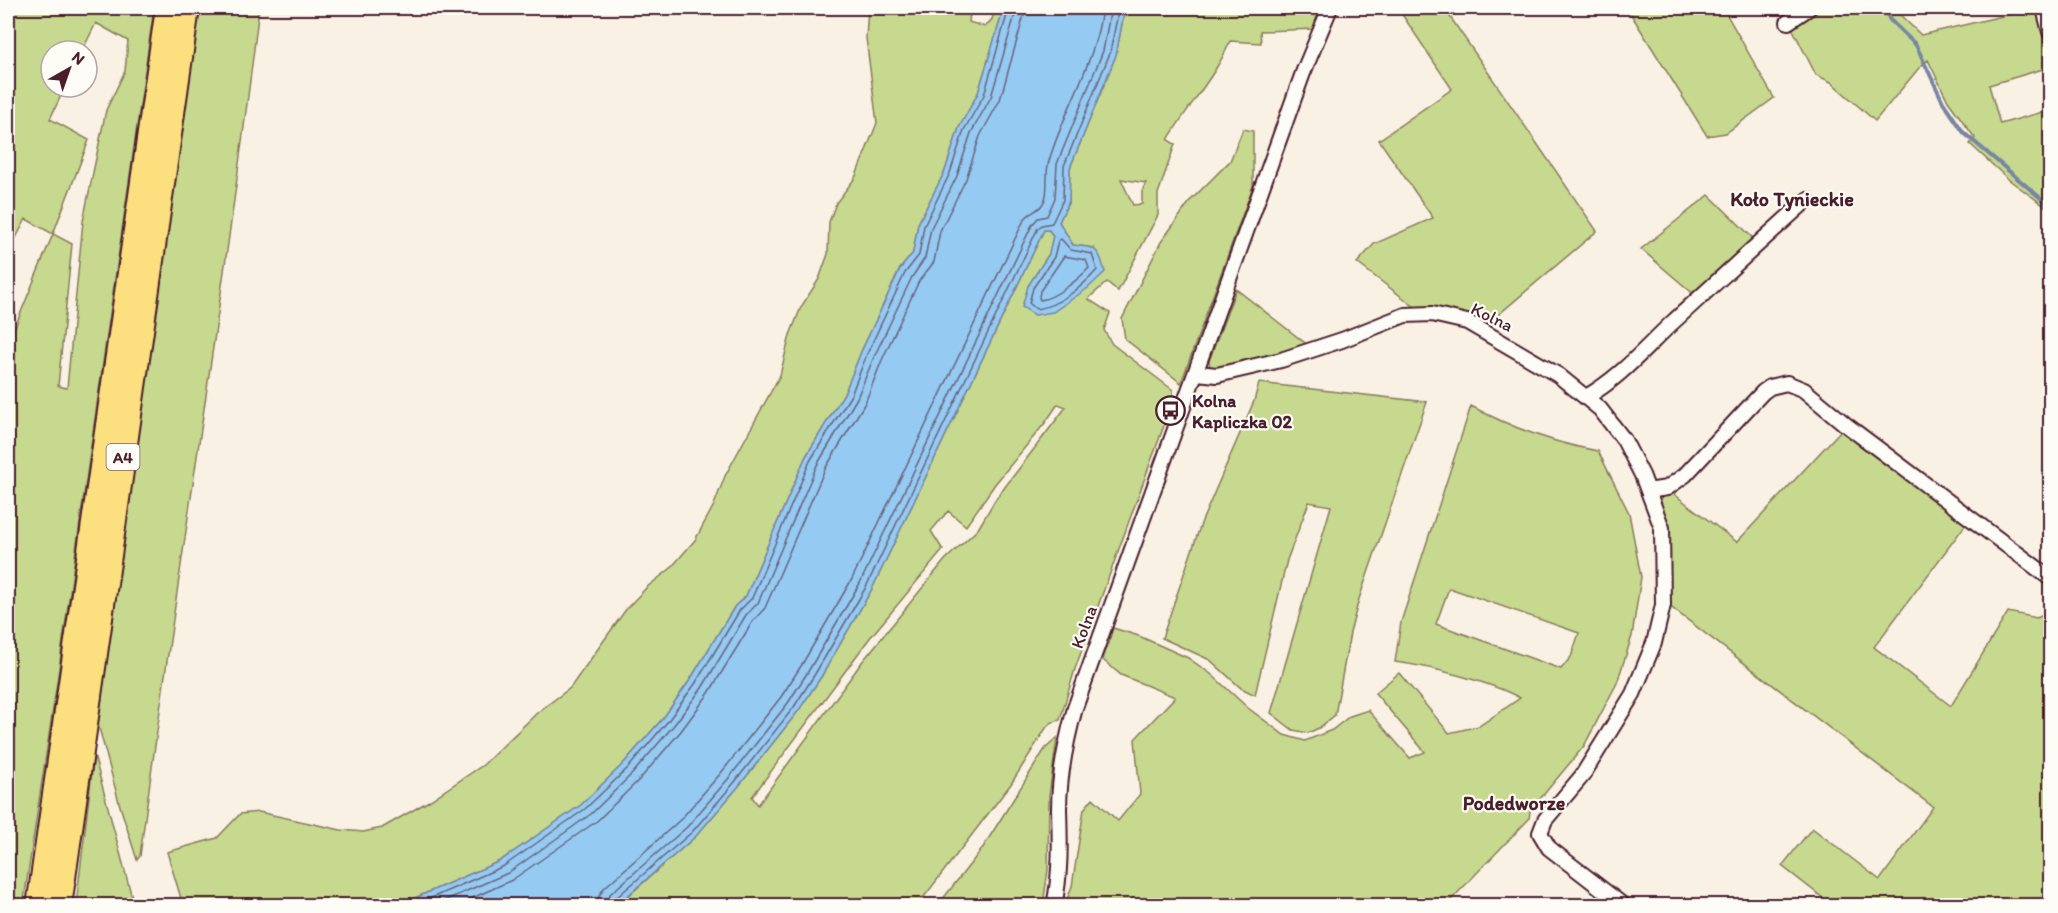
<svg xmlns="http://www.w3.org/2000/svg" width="2058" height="913" viewBox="0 0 2058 913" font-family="Itim,sans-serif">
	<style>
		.green { fill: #c6d98e; stroke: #887c5c; stroke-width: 1.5; fill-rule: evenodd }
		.water { fill: #95caf3; stroke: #7786a3; stroke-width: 1.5 }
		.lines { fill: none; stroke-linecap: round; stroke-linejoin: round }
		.shore { stroke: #68637b; stroke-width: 1.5 }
		.stream { stroke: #7786a3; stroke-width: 4 }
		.street-casing { stroke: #4a1f2b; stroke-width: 18 }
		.highway-casing { stroke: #4a1f2b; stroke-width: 28 }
		.street { stroke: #fdfcf7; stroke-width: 14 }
		.highway { stroke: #fce080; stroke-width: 24 }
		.labels { text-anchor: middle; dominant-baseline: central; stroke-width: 4.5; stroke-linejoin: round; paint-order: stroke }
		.shield { fill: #fdfcf7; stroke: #806168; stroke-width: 1.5 }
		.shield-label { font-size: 16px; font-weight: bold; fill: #4a1f2b }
		.street-label { font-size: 18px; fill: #4a1f2b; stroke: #fdfcf7 }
		.poi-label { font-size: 18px; font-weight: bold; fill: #4a1f2b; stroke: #fdfcf7; text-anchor: start }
		.neighbourhood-label { font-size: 20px; font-weight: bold; fill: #4a1f2b; stroke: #fdfcf7 }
	</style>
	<rect width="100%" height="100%" fill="#faf1e5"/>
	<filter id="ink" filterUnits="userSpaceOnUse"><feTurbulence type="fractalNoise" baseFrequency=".0167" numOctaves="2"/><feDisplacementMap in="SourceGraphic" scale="12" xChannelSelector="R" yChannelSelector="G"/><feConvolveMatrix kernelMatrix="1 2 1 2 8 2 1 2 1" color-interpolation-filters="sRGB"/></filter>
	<g filter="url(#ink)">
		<!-- green -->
		<path class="green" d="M 8,8 L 154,8 L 56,689 L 23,906 L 8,905 L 8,344 L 53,234 L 26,219 L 8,253 ZM 96,23 L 128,41 L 125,71 L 106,110 L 83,221 L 67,388 L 58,386 L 72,244 L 53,234 L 89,140 L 50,119 L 65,87 L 51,87 L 51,51 L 82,51 Z
			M 199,8 L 259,8 C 225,291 177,573 140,856 L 137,860 L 120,806 L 98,724 Z
			M 868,8 L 946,8 L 970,14 L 969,22 L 985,27 L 992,19 L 996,8 L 1004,8 L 978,93 L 959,128 L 945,171 L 918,224 L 913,253 L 900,269 L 861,352 L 845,392 L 805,458 L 746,596 L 735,606 L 690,680 L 664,717 L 623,764 L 581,805 L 500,861 L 399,905 L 183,905 L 167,852 L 217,838 L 240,814 L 259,812 L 341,830 L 363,832 L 382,828 L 429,801 L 483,765 L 538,712 L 570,688 L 627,608 L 647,587 L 670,569 L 695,540 L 714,505 L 725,476 L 780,375 L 790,335 L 801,307 L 819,279 L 828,254 L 829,222 L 836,203 L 855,178 L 877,123 L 866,38 Z
			M 1125,8 L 1326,8 L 1315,29 L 1260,31 L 1261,43 L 1230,41 C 1218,73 1186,108 1168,140 L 1175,144 L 1158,194 L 1158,215 L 1118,291 L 1107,282 L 1088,299 L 1110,313 L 1104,330 L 1112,344 L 1173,390 L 1173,401 L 1075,669 L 1060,720 L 1051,723 L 1046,728 L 1011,784 L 917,906 L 617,906 L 696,836 L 738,787 L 799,710 L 821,677 L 872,589 L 1044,230 L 1049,230 L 1053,236 L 1049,254 L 1028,286 L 1094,248 L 1073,245 L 1059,222 L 1069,201 L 1070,168 L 1116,55 ZM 1121,179 L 1146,183 L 1142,191 L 1142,204 L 1133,205 ZM 1058,404 L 1066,407 L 995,500 L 978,529 L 945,560 L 862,662 L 758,805 L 752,797 L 869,639 L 943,550 L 931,531 L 948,511 L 966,526 L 995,484 L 1045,423 Z
			M 1403,8 L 1444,8 L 1597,231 L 1485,326 L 1449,310 L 1419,310 L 1357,263 L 1374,244 L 1433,218 L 1379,140 L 1452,89 L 1401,13 Z
			M 1627,8 L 1723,8 L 1774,98 L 1726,133 L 1707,136 Z
			M 1818,8 L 1910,8 L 1896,11 L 1921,35 L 2037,8 L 2050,67 L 1989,85 L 2000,124 L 2050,110 L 2050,210 L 2008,179 L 1970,144 L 1975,138 L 1948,101 L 1928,60 L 1919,68 L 1875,121 L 1831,82 L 1816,75 L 1791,26 Z
			M 1243,129 L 1253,131 L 1253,186 L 1181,383 L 1125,339 L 1122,319 L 1161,242 L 1191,200 L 1230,161 Z
			M 1709,195 L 1756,241 L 1696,296 L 1641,249 Z
			M 1236,289 L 1309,346 L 1265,360 L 1213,369 L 1210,367 L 1209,361 Z
			M 1259,383 L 1427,402 L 1359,599 L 1350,633 L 1335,715 L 1319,728 L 1308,733 L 1293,730 L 1271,713 L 1331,506 L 1309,502 L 1287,560 L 1255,695 L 1241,688 L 1210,660 L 1162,638 L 1202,521 L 1254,401 Z
			M 1471,406 C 1510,427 1554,443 1598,451 L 1629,513 L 1641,577 L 1632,636 L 1617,683 L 1584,746 L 1530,811 L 1529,819 L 1446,905 L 1065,905 L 1072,886 L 1084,809 L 1093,798 L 1118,821 L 1140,794 L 1135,739 L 1175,697 L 1121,675 L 1103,660 L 1113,628 L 1139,636 L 1188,658 L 1211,674 L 1248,708 L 1284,735 L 1305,741 L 1332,730 L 1350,716 L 1368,710 L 1410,758 L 1425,752 L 1375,693 L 1399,673 L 1449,733 L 1479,726 L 1520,698 C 1491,682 1428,666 1395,662 L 1401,622 ZM 1449,588 L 1579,633 L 1571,657 L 1561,669 L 1436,624 Z
			M 1844,427 L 1969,520 L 1874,647 L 1951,706 L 2008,612 L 2037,618 L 2050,611 L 2050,905 L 1832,905 L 1782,866 L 1812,828 L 1880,880 L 1933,807 L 1668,605 L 1657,496 L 1670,491 L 1737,542 Z
			M 1057,738 L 1049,796 L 1048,870 L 1043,905 L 938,905 L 982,849 L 1045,749 Z
			M 94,755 L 134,905 L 76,905 Z"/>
		<!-- water -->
		<path class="water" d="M 1004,8 L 1125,8 L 1116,55 L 1070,168 L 1069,201 L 1059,222 L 1073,245 C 1098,248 1098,248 1105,272 L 1088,288 L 1053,312 L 1035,315 L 1022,307 L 1028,286 L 1049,254 L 1053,236 L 1049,230 L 1044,230 L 872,589 L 821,677 L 799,710 L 738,787 L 696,836 L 617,905 L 399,905 L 500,861 L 581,805 L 623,764 L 664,717 L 690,680 L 735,606 L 746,596 L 805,458 L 845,392 L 861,352 L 900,269 L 913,253 L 918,224 L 945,171 L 959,128 L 978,93 Z"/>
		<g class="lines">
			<!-- shore -->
			<path class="shore" d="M 1061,239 L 1071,250 L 1092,254 L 1097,270 C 1082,287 1059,306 1036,309 L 1029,303 L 1033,288 L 1054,257 L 1058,241 Z
				M 1064,256 L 1086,260 L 1089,268 C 1079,279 1054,299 1040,300 L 1039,297 L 1040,291 Z
				M 413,906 L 504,866 L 585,809 L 628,768 L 668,721 L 695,684 L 740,610 L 752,598 L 810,461 L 851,395 L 867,354 L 905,273 L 919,255 L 924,226 L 950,173 L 964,130 L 984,95 L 1009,8
				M 432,906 L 508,873 L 591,814 L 633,773 L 674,725 L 702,688 L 746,615 L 758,603 L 817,465 L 857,398 L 874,357 L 912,277 L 925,258 L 931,228 L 957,176 L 971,133 L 991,97 L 1017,8
				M 455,906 L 512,880 L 597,821 L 640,779 L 681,731 L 709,693 L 753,621 L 765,608 L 825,469 L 865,403 L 882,360 L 919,281 L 934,262 L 940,231 L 966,179 L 980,136 L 1000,100 L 1026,8
				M 597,906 L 599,896 L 604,888 L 680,820 L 721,773 L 781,697 L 801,666 L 852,579 L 1024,220 C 1028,213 1036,212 1041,206 C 1051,195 1044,175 1049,161 C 1064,109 1096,63 1102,8
				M 607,906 L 610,894 L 687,827 L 728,779 L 788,703 L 809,670 L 860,583 L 1032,225 L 1038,218 L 1047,216 L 1055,198 L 1057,164 L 1103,51 L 1111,8
				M 614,906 L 616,898 L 692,832 L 734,783 L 794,707 L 815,674 L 866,587 L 1038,228 L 1042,225 L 1052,223 L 1063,200 L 1064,166 L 1110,53 L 1119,8"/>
			<!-- stream -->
			<path class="stream" d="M 1884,8 L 1890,20 L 1916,45 L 1943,102 L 1964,133 L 2050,206"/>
			<defs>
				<path id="street" d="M 2044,8 L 2050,32
					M 1788,22 L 1809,8
					M 1197,373 L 1217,375 L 1281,360 L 1342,340 L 1405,315 L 1432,314 L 1467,322 L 1558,375 L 1600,409 L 1624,440 L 1642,475 L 1662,528 L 1663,605 L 1654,643 L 1633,694 L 1582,776 L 1545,820 L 1540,833 L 1549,848 L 1624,906
					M 1586,397 C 1620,378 1645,348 1673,322 C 1718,281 1762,240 1807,200
					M 1648,491 L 1667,488 L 1685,475 L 1763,392 L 1770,387 L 1787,383 L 1804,390 L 1845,424 L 2050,578
					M 1054,906 C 1061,873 1060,842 1059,809 C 1059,775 1066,741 1075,708 L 1303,73 L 1330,8"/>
				<path id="highway" d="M 39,906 L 168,8
					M 59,906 L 187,8"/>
			</defs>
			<!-- street casing -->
			<use href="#street" class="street-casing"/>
			<!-- highway casing -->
			<use href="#highway" class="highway-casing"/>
			<!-- street -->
			<use href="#street" class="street"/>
			<!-- highway -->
			<use href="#highway" class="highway"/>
		</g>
	</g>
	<!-- icons -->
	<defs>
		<symbol id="bus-ring" viewBox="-11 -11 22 22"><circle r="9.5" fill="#fdfcf7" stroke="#4a1f2b" stroke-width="1.5"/><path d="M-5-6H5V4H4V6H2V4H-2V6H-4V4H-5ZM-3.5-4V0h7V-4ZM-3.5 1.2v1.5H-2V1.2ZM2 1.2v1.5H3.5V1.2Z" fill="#4a1f2b"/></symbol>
	</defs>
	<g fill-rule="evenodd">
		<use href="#bus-ring" x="1154" y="394" width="33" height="33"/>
	</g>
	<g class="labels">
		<!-- shield labels -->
		<rect class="shield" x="106.5" y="444" width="33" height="26" rx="4.5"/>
		<g class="shield-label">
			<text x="123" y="457">A4</text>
		</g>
		<!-- street labels -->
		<g class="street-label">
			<text transform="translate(1492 317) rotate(26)">Kolna</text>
			<text transform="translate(1084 627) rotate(-70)">Kolna</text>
		</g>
		<!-- poi labels -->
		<g class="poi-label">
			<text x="1192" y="401">Kolna<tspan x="1192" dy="21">Kapliczka 02</tspan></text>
		</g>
		<!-- neighbourhood labels -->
		<g class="neighbourhood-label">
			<text x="1792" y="199">Koło Tynieckie</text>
			<text x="1514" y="803">Podedworze</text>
		</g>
	</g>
	<!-- margin -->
	<rect width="2058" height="913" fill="none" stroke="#fdfcf7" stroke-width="30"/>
	<rect x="15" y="15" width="2028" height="883" fill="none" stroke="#4a1f2b" stroke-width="2" filter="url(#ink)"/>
	<!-- north arrow -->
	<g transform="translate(69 69) rotate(40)"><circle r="28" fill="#fdfcf7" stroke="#b5a4a5" stroke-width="1.5"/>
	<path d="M0-4.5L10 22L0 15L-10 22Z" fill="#4a1f2b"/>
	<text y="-9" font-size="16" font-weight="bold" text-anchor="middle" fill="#4a1f2b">N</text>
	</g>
</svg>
